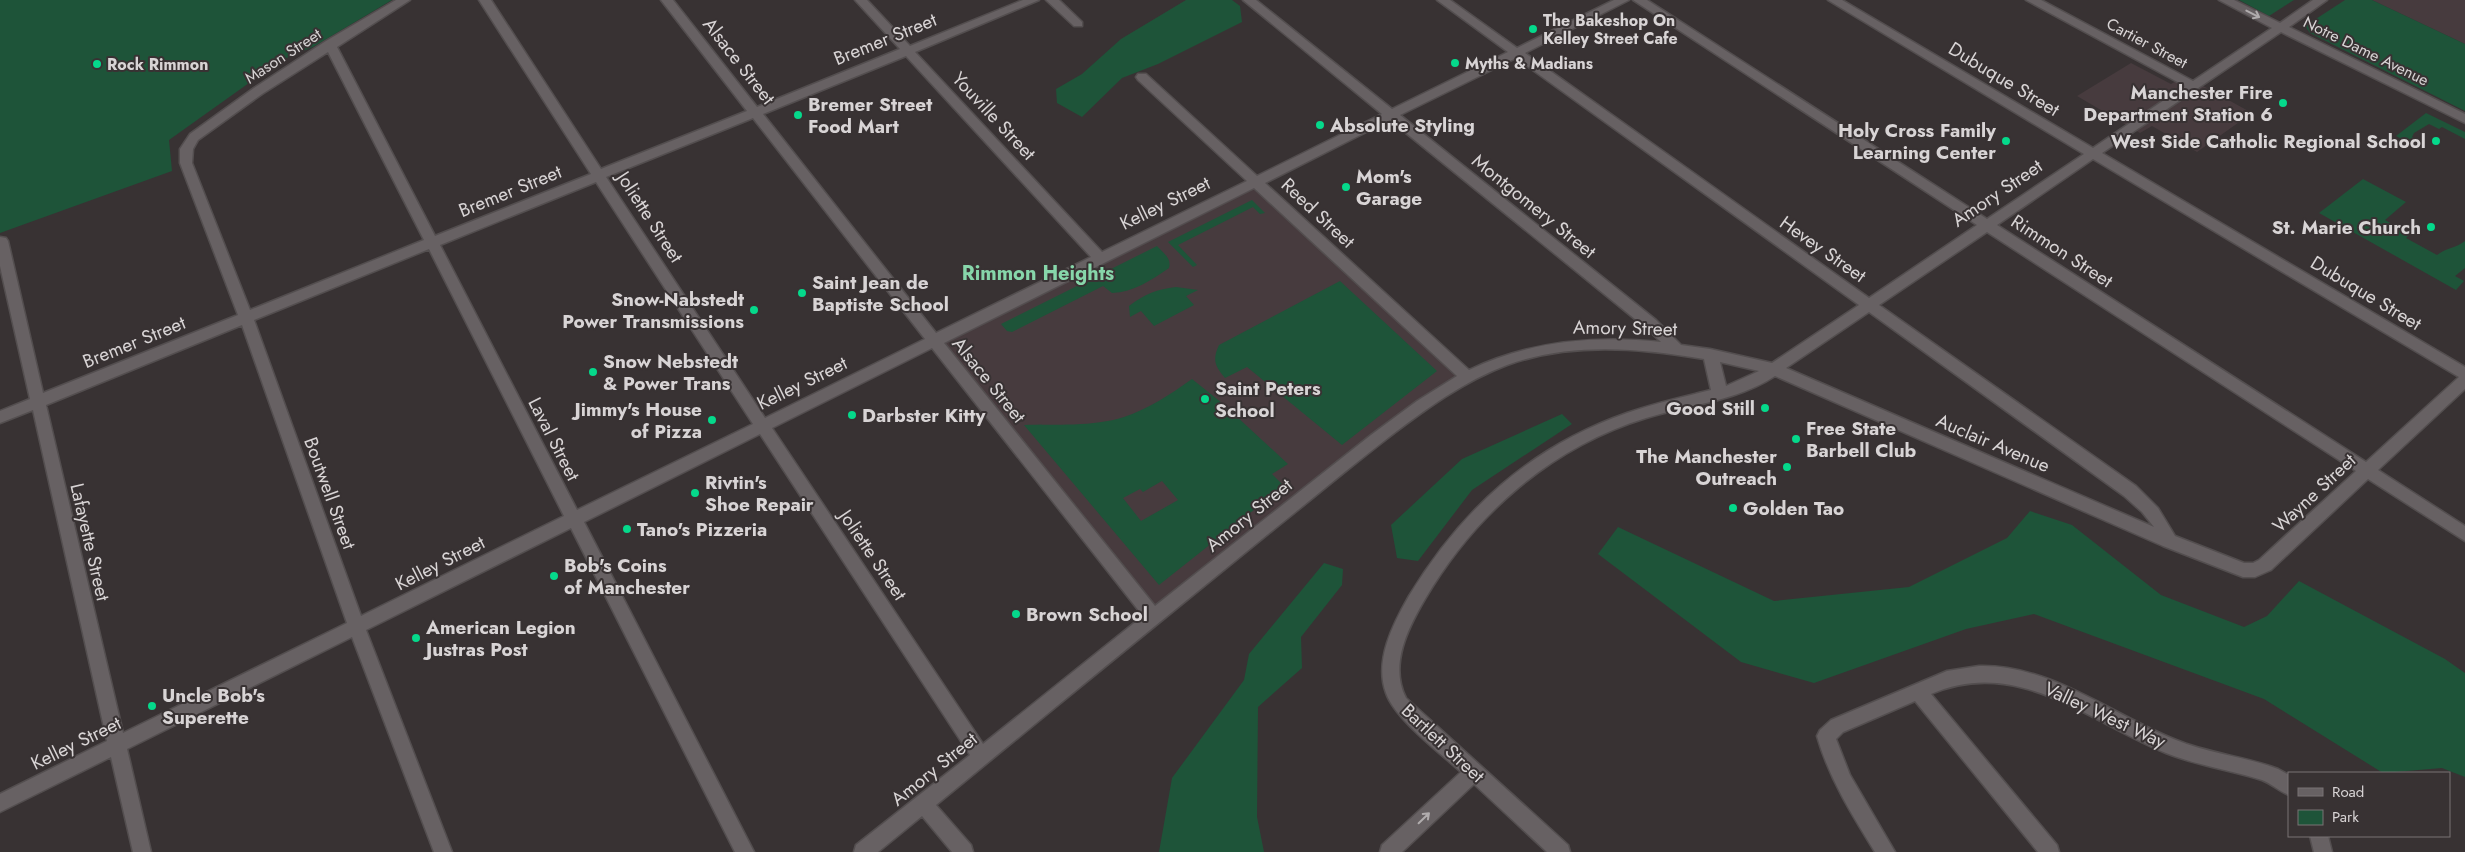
<svg xmlns="http://www.w3.org/2000/svg" width="2465" height="852" viewBox="0 0 2465 852" font-family="Jost,sans-serif">
	<style>
		.built { fill: #473b3e }
		.green { fill: #1e5439; fill-rule: evenodd }
		.lines { fill: none; stroke-linecap: round; stroke-linejoin: round }
		.minor-casing { stroke: #534e4f; stroke-width: 3 }
		.minor { fill: #676163; fill-rule: evenodd }
		.oneway { stroke: #b0acad }
		.poi-dot { fill: #05d98b; stroke: #383233; stroke-width: 2 }
		.labels { text-anchor: middle; dominant-baseline: central; stroke-width: 4; stroke-linejoin: round; paint-order: stroke }
		.far-poi-label { font-size: 16px; font-weight: bold; fill: #d8d4d5; stroke: #383233; text-anchor: start }
		.far-street-label { font-size: 16px; fill: #d8d4d5; stroke: #383233 }
		.street-label { font-size: 19px; fill: #d8d4d5; stroke: #383233 }
		.poi-label { font-size: 19px; font-weight: bold; fill: #d8d4d5; stroke: #383233; text-anchor: start }
		.neighbourhood-label { font-size: 20px; font-weight: bold; fill: #87d6aa; stroke: #383233 }
	</style>
	<rect width="100%" height="100%" fill="#383233"/>
	<!-- built -->
	<path class="built" d="M 2372,0 L 2465,0 L 2465,44 Z
		M 2131,63 L 2171,84 L 2185,76 L 2252,113 L 2197,152 L 2152,126 L 2140,133 L 2077,96 Z
		M 1256,181 L 1467,377 L 1154,617 L 933,341 Z"/>
	<!-- green -->
	<path class="green" d="M 0,0 L 392,0 L 313,47 L 250,73 L 256,78 L 169,140 L 172,171 L 0,233 Z
		M 1186,0 L 1232,0 L 1240,6 L 1242,22 L 1158,64 L 1122,78 L 1082,117 L 1057,103 L 1056,89 L 1082,74 L 1121,39 Z
		M 2239,0 L 2294,0 L 2269,16 Z
		M 2345,0 L 2372,0 L 2465,44 L 2465,111 L 2310,33 L 2305,26 Z
		M 2426,113 L 2465,132 L 2465,139 L 2442,127 L 2439,129 L 2429,124 L 2414,133 L 2412,137 L 2415,138 L 2409,143 L 2396,136 Z
		M 2363,179 L 2406,202 L 2385,220 L 2410,234 L 2406,238 L 2437,255 C 2446,248 2456,248 2465,241 L 2465,268 L 2455,276 L 2464,281 L 2456,290 L 2319,213 Z
		M 1252,200 L 1265,213 L 1260,214 L 1253,207 L 1178,245 L 1197,265 L 1193,267 L 1168,242 Z
		M 1157,246 C 1163,253 1172,258 1169,268 C 1150,281 1134,292 1112,293 L 1103,286 L 1012,332 L 1007,331 L 1001,324 Z
		M 1340,281 L 1437,371 L 1342,445 L 1247,367 L 1225,378 C 1215,366 1212,360 1219,345 Z
		M 1176,287 L 1198,290 L 1186,296 L 1194,305 L 1154,326 L 1141,311 L 1130,317 L 1129,306 C 1145,294 1157,289 1176,287 Z
		M 1192,379 L 1222,403 L 1288,464 L 1272,474 L 1284,486 L 1159,585 L 1024,425 C 1056,424 1093,427 1124,417 C 1148,409 1171,394 1192,379 ZM 1162,481 L 1178,500 L 1141,521 L 1123,498 L 1140,489 L 1143,492 Z
		M 1562,414 L 1572,424 L 1472,490 L 1418,561 L 1397,558 L 1391,525 L 1462,459 Z
		M 2030,511 L 2072,525 L 2161,595 L 2244,627 L 2267,616 L 2299,581 L 2445,659 L 2465,673 L 2465,777 L 2442,768 L 2383,773 L 2264,699 L 2034,614 L 1966,629 L 1814,683 L 1741,662 L 1598,554 L 1618,527 L 1774,601 L 1909,587 L 2007,538 Z
		M 1324,563 L 1343,569 L 1342,585 L 1301,637 L 1302,668 L 1258,707 L 1257,817 L 1264,852 L 1159,852 L 1172,778 L 1244,680 L 1249,654 Z"/>
	<g class="lines">
		<defs>
			<path id="minor" d="M 396,0 L 410,0 L 337,47 L 435,236 L 591,174 L 479,0 L 491,0 L 601,169 L 747,111 L 661,0 L 673,0 L 757,107 L 900,49 L 855,0 L 867,0 L 910,46 L 1023,0 L 1039,0 L 915,52 L 1102,252 L 1247,181 L 1138,80 L 1136,77 L 1138,74 L 1146,74 L 1257,176 L 1382,114 L 1243,0 L 1256,0 L 1392,109 L 1508,52 L 1437,0 L 1450,0 L 1517,48 L 1614,0 L 1629,0 L 1525,53 L 1869,298 L 1977,225 L 1633,0 L 1647,0 L 1987,219 L 2084,154 L 1828,0 L 1842,0 L 2093,148 L 2185,86 L 2026,0 L 2041,0 L 2193,81 L 2272,28 L 2219,0 L 2234,0 L 2280,23 L 2313,0 L 2327,0 L 2289,27 L 2465,114 L 2465,123 L 2281,32 L 2102,153 L 2465,367 L 2465,389 L 2378,470 L 2465,526 L 2465,541 L 2368,479 L 2271,570 L 2255,577 L 2243,577 L 2163,546 L 1775,376 C 1737,401 1689,405 1646,418 C 1551,447 1475,514 1425,599 C 1408,628 1389,665 1406,698 L 1568,845 L 1570,852 L 1547,852 L 1474,784 L 1402,852 L 1380,852 L 1382,845 L 1461,772 C 1439,752 1395,719 1386,693 C 1374,661 1393,624 1409,596 C 1462,509 1530,447 1627,413 C 1655,403 1683,397 1711,390 L 1704,359 C 1639,348 1571,342 1507,365 C 1464,381 1426,409 1389,437 C 1350,467 1312,499 1273,530 C 1161,621 1048,713 936,805 L 971,845 L 973,852 L 952,852 L 922,816 L 878,852 L 854,852 L 856,845 L 970,755 L 760,434 L 584,522 L 754,852 L 735,852 L 571,528 L 366,630 L 452,852 L 434,852 L 352,637 L 127,749 L 151,852 L 133,852 L 111,757 L 0,812 L 0,794 L 107,741 L 33,410 L 0,423 L 0,411 L 30,399 L 0,266 L 0,237 L 6,238 L 8,241 L 43,393 L 238,315 L 180,163 L 180,149 L 190,134 L 254,88 L 326,41 ZM 328,52 L 424,240 L 250,310 L 192,163 L 193,149 L 198,140 L 262,94 ZM 906,56 L 1091,257 L 936,333 L 763,114 ZM 1516,58 L 1859,305 L 1772,363 L 1710,349 L 1681,345 L 1656,320 L 1400,115 ZM 753,118 L 925,339 L 765,418 L 606,177 ZM 1390,120 L 1646,328 L 1661,342 C 1594,335 1530,341 1469,370 L 1265,183 ZM 2093,159 L 2459,377 L 2366,462 L 1997,225 ZM 596,182 L 753,424 L 577,510 L 440,245 ZM 1254,188 L 1457,376 L 1417,401 L 1371,435 L 1155,606 L 944,343 ZM 1987,232 L 2356,471 L 2259,560 L 2253,563 L 2244,563 L 2175,536 L 2158,508 L 2136,486 L 1879,305 ZM 429,249 L 564,516 L 361,616 L 254,320 ZM 1869,312 L 2124,496 L 2142,512 L 2154,527 L 1786,368 ZM 242,325 L 347,623 L 123,733 L 46,405 ZM 932,348 L 1143,616 L 983,744 L 772,428 ZM 1720,362 L 1759,371 L 1726,386 Z
				M 1046,0 L 1059,0 L 1082,22 L 1082,26 L 1074,26 Z
				M 1979,666 C 2050,664 2112,715 2176,740 C 2209,754 2245,756 2278,769 L 2289,775 L 2289,795 C 2279,791 2272,784 2262,780 C 2230,770 2199,766 2166,753 C 2089,722 2018,656 1931,694 L 2057,845 L 2059,852 L 2038,852 L 1915,701 L 1843,732 L 1836,739 L 1850,775 L 1895,852 L 1875,852 C 1852,815 1829,778 1817,736 L 1820,730 L 1831,720 L 1947,671 Z
				M 2310,836 L 2328,836 L 2332,852 L 2314,852 Z"/>
		</defs>
		<!-- minor casing -->
		<use href="#minor" class="minor-casing"/>
		<!-- minor -->
		<use href="#minor" class="minor"/>
	</g>
	<!-- one-way arrows -->
	<defs><path id="oneway-shaft" d="M-6 0H5M1.5-3L5.5 0L1.5 3" fill="none" stroke-width="1.6" stroke-linecap="round" stroke-linejoin="round" transform="scale(1.25)"/></defs>
	<g class="oneway">
		<use href="#oneway-shaft" transform="translate(2253 14) rotate(27)"/>
		<use href="#oneway-shaft" transform="translate(1424 818) rotate(-44)"/>
	</g>
	<!-- markers -->
	<g class="poi-dot">
		<circle cx="1533" cy="29" r="5"/>
		<circle cx="1455" cy="63" r="5"/>
		<circle cx="97" cy="64" r="5"/>
		<circle cx="2283" cy="103" r="5"/>
		<circle cx="798" cy="115" r="5"/>
		<circle cx="1320" cy="125" r="5"/>
		<circle cx="2006" cy="141" r="5"/>
		<circle cx="2436" cy="141" r="5"/>
		<circle cx="1346" cy="187" r="5"/>
		<circle cx="2431" cy="227" r="5"/>
		<circle cx="802" cy="293" r="5"/>
		<circle cx="754" cy="310" r="5"/>
		<circle cx="593" cy="372" r="5"/>
		<circle cx="1205" cy="399" r="5"/>
		<circle cx="1765" cy="408" r="5"/>
		<circle cx="852" cy="415" r="5"/>
		<circle cx="712" cy="420" r="5"/>
		<circle cx="1796" cy="439" r="5"/>
		<circle cx="1787" cy="467" r="5"/>
		<circle cx="695" cy="493" r="5"/>
		<circle cx="1733" cy="508" r="5"/>
		<circle cx="627" cy="529" r="5"/>
		<circle cx="554" cy="576" r="5"/>
		<circle cx="1016" cy="614" r="5"/>
		<circle cx="416" cy="638" r="5"/>
		<circle cx="152" cy="706" r="5"/>
	</g>
	<g class="labels">
		<!-- far-poi labels -->
		<g class="far-poi-label">
			<text x="1543" y="20">The Bakeshop On<tspan x="1543" dy="18">Kelley Street Cafe</tspan></text>
			<text x="1465" y="63">Myths &amp; Madians</text>
			<text x="107" y="64">Rock Rimmon</text>
		</g>
		<!-- far-street labels -->
		<g class="far-street-label">
			<text transform="translate(2147 43) rotate(28)">Cartier Street</text>
			<text transform="translate(2366 51) rotate(26)">Notre Dame Avenue</text>
			<text transform="translate(283 56) rotate(-33)">Mason Street</text>
		</g>
		<!-- street labels -->
		<g class="street-label">
			<text transform="translate(885 39) rotate(-22)">Bremer Street</text>
			<text transform="translate(739 61) rotate(52)">Alsace Street</text>
			<text transform="translate(2004 79) rotate(31)">Dubuque Street</text>
			<text transform="translate(994 116) rotate(47)">Youville Street</text>
			<text transform="translate(510 191) rotate(-22)">Bremer Street</text>
			<text transform="translate(1997 193) rotate(-34)">Amory Street</text>
			<text transform="translate(1165 203) rotate(-26)">Kelley Street</text>
			<text transform="translate(1534 206) rotate(39)">Montgomery Street</text>
			<text transform="translate(1318 213) rotate(43)">Reed Street</text>
			<text transform="translate(650 217) rotate(57)">Joliette Street</text>
			<text transform="translate(1823 249) rotate(35)">Hevey Street</text>
			<text transform="translate(2062 251) rotate(33)">Rimmon Street</text>
			<text transform="translate(2366 293) rotate(31)">Dubuque Street</text>
			<text transform="translate(1625 328) rotate(1)">Amory Street</text>
			<text transform="translate(134 342) rotate(-22)">Bremer Street</text>
			<text transform="translate(989 380) rotate(51)">Alsace Street</text>
			<text transform="translate(802 383) rotate(-26)">Kelley Street</text>
			<text transform="translate(554 439) rotate(63)">Laval Street</text>
			<text transform="translate(1993 443) rotate(23)">Auclair Avenue</text>
			<text transform="translate(330 493) rotate(70)">Boutwell Street</text>
			<text transform="translate(2314 493) rotate(-43)">Wayne Street</text>
			<text transform="translate(1249 515) rotate(-39)">Amory Street</text>
			<text transform="translate(90 542) rotate(77)">Lafayette Street</text>
			<text transform="translate(873 555) rotate(56)">Joliette Street</text>
			<text transform="translate(440 563) rotate(-27)">Kelley Street</text>
			<text transform="translate(2105 715) rotate(25)">Valley West Way</text>
			<text transform="translate(76 743) rotate(-26)">Kelley Street</text>
			<text transform="translate(1443 743) rotate(43)">Bartlett Street</text>
			<text transform="translate(934 769) rotate(-39)">Amory Street</text>
		</g>
		<!-- poi labels -->
		<g class="poi-label">
			<text x="2273" y="92" text-anchor="end">Manchester Fire<tspan x="2273" dy="22">Department Station 6</tspan></text>
			<text x="808" y="104">Bremer Street<tspan x="808" dy="22">Food Mart</tspan></text>
			<text x="1330" y="125">Absolute Styling</text>
			<text x="1996" y="130" text-anchor="end">Holy Cross Family<tspan x="1996" dy="22">Learning Center</tspan></text>
			<text x="2426" y="141" text-anchor="end">West Side Catholic Regional School</text>
			<text x="1356" y="176">Mom's<tspan x="1356" dy="22">Garage</tspan></text>
			<text x="2421" y="227" text-anchor="end">St. Marie Church</text>
			<text x="812" y="282">Saint Jean de<tspan x="812" dy="22">Baptiste School</tspan></text>
			<text x="744" y="299" text-anchor="end">Snow-Nabstedt<tspan x="744" dy="22">Power Transmissions</tspan></text>
			<text x="603" y="361">Snow Nebstedt<tspan x="603" dy="22">&amp; Power Trans</tspan></text>
			<text x="1215" y="388">Saint Peters<tspan x="1215" dy="22">School</tspan></text>
			<text x="1755" y="408" text-anchor="end">Good Still</text>
			<text x="702" y="409" text-anchor="end">Jimmy's House<tspan x="702" dy="22">of Pizza</tspan></text>
			<text x="862" y="415">Darbster Kitty</text>
			<text x="1806" y="428">Free State<tspan x="1806" dy="22">Barbell Club</tspan></text>
			<text x="1777" y="456" text-anchor="end">The Manchester<tspan x="1777" dy="22">Outreach</tspan></text>
			<text x="705" y="482">Rivtin's<tspan x="705" dy="22">Shoe Repair</tspan></text>
			<text x="1743" y="508">Golden Tao</text>
			<text x="637" y="529">Tano's Pizzeria</text>
			<text x="564" y="565">Bob's Coins<tspan x="564" dy="22">of Manchester</tspan></text>
			<text x="1026" y="614">Brown School</text>
			<text x="426" y="627">American Legion<tspan x="426" dy="22">Justras Post</tspan></text>
			<text x="162" y="695">Uncle Bob's<tspan x="162" dy="22">Superette</tspan></text>
		</g>
		<!-- neighbourhood labels -->
		<g class="neighbourhood-label">
			<text x="1038" y="273">Rimmon Heights</text>
		</g>
	</g>
	<!-- legend -->
	<rect x="2288" y="772" width="162" height="65" fill="#383233" stroke="#787374"/>
	<rect x="2298" y="788" width="25" height="8" fill="#676163" stroke="#787374"/>
	<text x="2332" y="797" font-size="15" fill="#d8d4d5">Road</text>
	<rect x="2298" y="810" width="25" height="15" fill="#1e5439" stroke="#787374"/>
	<text x="2332" y="822" font-size="15" fill="#d8d4d5">Park</text>
</svg>
